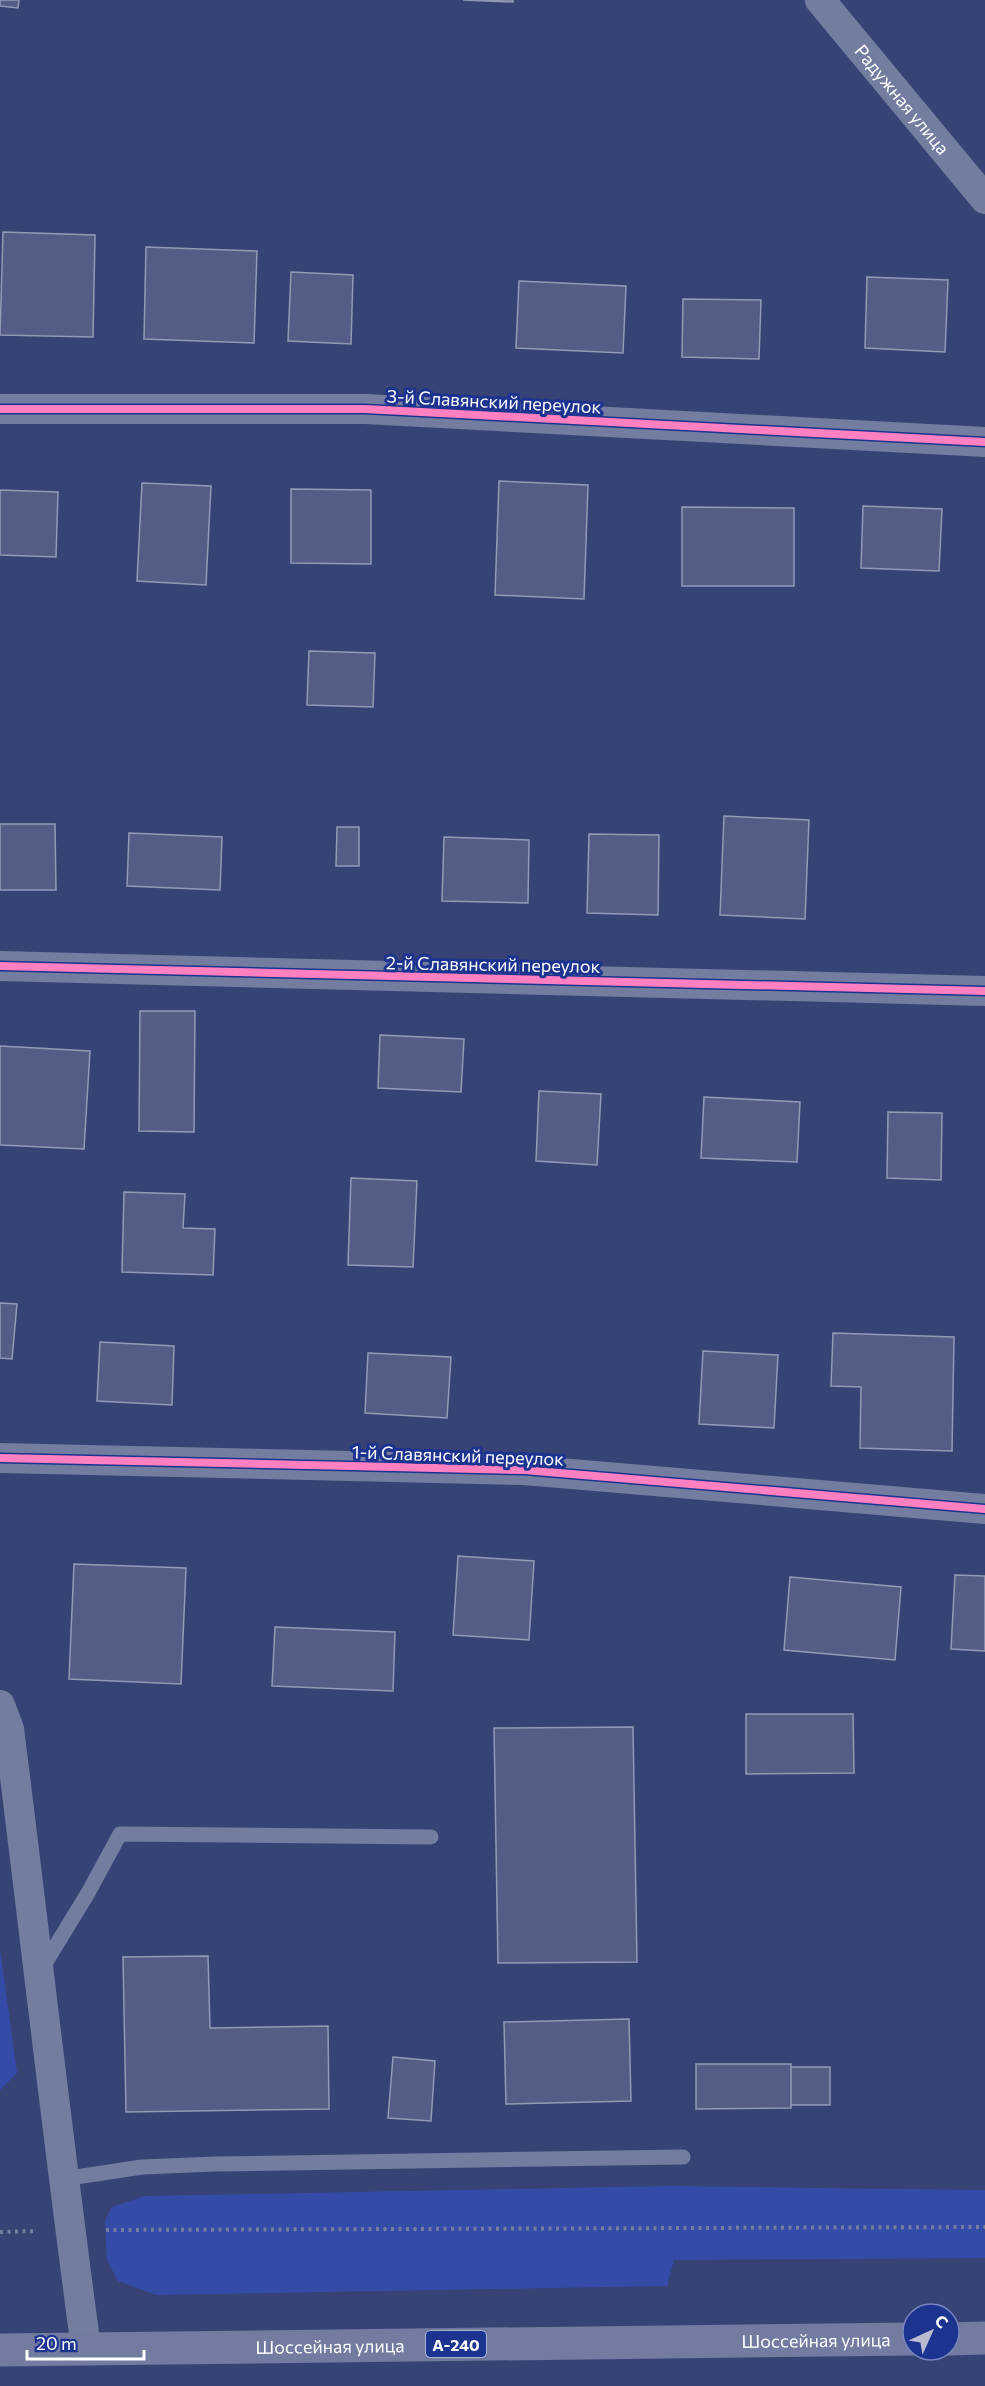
<svg xmlns="http://www.w3.org/2000/svg" width="985" height="2386" viewBox="0 0 985 2386" font-family="Commissioner,sans-serif">
	<style>
		.green { fill: #344ca7 }
		.building { fill: #535d85; stroke: #939ab6; stroke-width: 1.5 }
		.lines { fill: none; stroke-linecap: round; stroke-linejoin: round }
		.path { stroke: #737da0; stroke-width: 4; stroke-dasharray: 3 4.5; stroke-linecap: butt }
		.lane { stroke: #737da0; stroke-width: 15 }
		.street { stroke: #737da0; stroke-width: 30 }
		.primary { stroke: #737ba0; stroke-width: 33 }
		.cycleway-casing { stroke: #1c3390; stroke-width: 11 }
		.cycleway { stroke: #ff80c0; stroke-width: 8 }
		.labels { text-anchor: middle; dominant-baseline: central; stroke-width: 6; stroke-linejoin: round; paint-order: stroke }
		.shield { fill: #1c3390; stroke: #bbc2de; stroke-width: 1.5 }
		.shield-label { font-size: 16px; font-weight: bold; fill: #fff }
		.street-label { font-size: 18px; fill: #fff; stroke: #1c3390 }
	</style>
	<rect width="100%" height="100%" fill="#374375"/>
	<!-- green -->
	<path class="green" d="M 0,1949 L 17,2073 L 0,2090 Z
		M 671,2186 L 985,2190 L 985,2258 L 674,2260 L 667,2286 L 156,2295 L 118,2281 L 107,2260 L 105,2221 L 112,2207 L 145,2196 Z"/>
	<!-- building -->
	<path class="building" d="M 0,0 L 19,0 L 18,8 L 0,6 Z
		M 463,0 L 513,0 L 513,2 Z
		M 3,232 L 95,235 L 93,337 L 0,335 Z
		M 146,247 L 257,251 L 254,343 L 144,339 Z
		M 291,272 L 353,275 L 351,344 L 288,341 Z
		M 867,277 L 948,280 L 945,352 L 865,348 Z
		M 519,281 L 626,286 L 623,353 L 516,348 Z
		M 683,299 L 761,300 L 759,359 L 682,357 Z
		M 499,481 L 588,485 L 584,599 L 495,595 Z
		M 142,483 L 211,486 L 206,585 L 137,581 Z
		M 291,489 L 371,490 L 371,564 L 291,563 Z
		M 0,490 L 58,492 L 56,557 L 0,555 Z
		M 863,506 L 942,509 L 939,571 L 861,568 Z
		M 682,507 L 794,508 L 794,586 L 682,586 Z
		M 309,651 L 375,653 L 373,707 L 307,705 Z
		M 724,816 L 809,820 L 805,919 L 720,915 Z
		M 0,824 L 55,824 L 56,890 L 0,890 Z
		M 337,827 L 359,827 L 359,866 L 336,866 Z
		M 129,833 L 222,837 L 220,890 L 127,886 Z
		M 589,834 L 659,835 L 658,915 L 587,913 Z
		M 444,837 L 529,840 L 528,903 L 442,901 Z
		M 140,1011 L 195,1011 L 194,1132 L 139,1131 Z
		M 380,1035 L 464,1039 L 461,1092 L 378,1088 Z
		M 0,1046 L 90,1051 L 84,1149 L 0,1145 Z
		M 539,1091 L 601,1094 L 597,1165 L 536,1161 Z
		M 704,1097 L 800,1102 L 797,1162 L 701,1158 Z
		M 888,1112 L 942,1113 L 941,1180 L 887,1178 Z
		M 351,1178 L 417,1181 L 413,1267 L 348,1265 Z
		M 124,1192 L 185,1194 L 183,1228 L 215,1229 L 213,1275 L 122,1272 Z
		M 0,1303 L 17,1304 L 12,1359 L 0,1358 Z
		M 833,1333 L 954,1337 L 952,1451 L 860,1448 L 861,1387 L 831,1386 Z
		M 100,1342 L 174,1346 L 172,1405 L 97,1401 Z
		M 703,1351 L 778,1355 L 774,1428 L 699,1424 Z
		M 368,1353 L 451,1357 L 447,1418 L 365,1413 Z
		M 458,1556 L 534,1561 L 529,1640 L 453,1635 Z
		M 74,1564 L 186,1568 L 181,1684 L 69,1679 Z
		M 955,1575 L 985,1576 L 985,1651 L 951,1649 Z
		M 790,1577 L 901,1587 L 895,1660 L 784,1650 Z
		M 275,1627 L 395,1632 L 393,1691 L 272,1686 Z
		M 746,1714 L 853,1714 L 854,1773 L 746,1774 Z
		M 633,1727 L 637,1962 L 498,1963 L 494,1728 Z
		M 208,1956 L 210,2028 L 328,2026 L 329,2109 L 126,2112 L 123,1957 Z
		M 629,2019 L 631,2101 L 506,2104 L 504,2022 Z
		M 393,2057 L 435,2061 L 431,2121 L 388,2118 Z
		M 696,2064 L 791,2064 L 791,2108 L 696,2109 Z
		M 791,2067 L 830,2067 L 830,2105 L 791,2105 Z"/>
	<g class="lines">
		<!-- path -->
		<path class="path" d="M 106,2230 L 985,2227
			M 0,2232 L 35,2231"/>
		<!-- lane -->
		<path class="lane" d="M 41,1970 L 88,1893 L 120,1834 L 431,1837
			M 63,2179 L 142,2167 L 215,2164 L 683,2157"/>
		<!-- street -->
		<g class="street">
			<path id="s1" d="M 820,0 L 985,199"/>
			<path d="M 0,409 L 365,409 L 985,442"/>
			<path d="M 0,966 L 985,991"/>
			<path d="M 0,1458 L 524,1470 L 985,1509"/>
			<path d="M 0,1705 L 9,1729 C 35,1935 58,2142 86,2348"/>
		</g>
		<!-- primary -->
		<g class="primary">
			<path d="M 949,2339 L 985,2338"/>
			<path id="s2" d="M 0,2350 L 913,2339"/>
		</g>
		<defs>
			<path id="cycleway" d="M 0,409 L 365,409 L 985,442
				M 0,966 L 985,991
				M 0,1458 L 524,1470 L 985,1509"/>
		</defs>
		<!-- cycleway casing -->
		<use href="#cycleway" class="cycleway-casing"/>
		<!-- cycleway -->
		<use href="#cycleway" class="cycleway"/>
	</g>
	<g class="labels">
		<!-- shield labels -->
		<rect class="shield" x="426" y="2331" width="60" height="26" rx="4.5"/>
		<g class="shield-label">
			<text x="456" y="2344">А-240</text>
		</g>
		<!-- street labels -->
		<g class="street-label">
			<text stroke="none"><textPath href="#s1" startOffset="129">Радужная улица</textPath></text>
			<text transform="translate(494 401) rotate(3)">3-й Славянский переулок</text>
			<text transform="translate(493 964) rotate(1)">2-й Славянский переулок</text>
			<text transform="translate(458 1455) rotate(2)">1-й Славянский переулок</text>
			<text stroke="none"><textPath href="#s2" startOffset="816">Шоссейная улица</textPath></text>
			<text stroke="none"><textPath href="#s2" startOffset="330">Шоссейная улица</textPath></text>
		</g>
	</g>
	<!-- north arrow -->
	<g transform="translate(931 2332) rotate(45)"><circle r="28" fill="#1c3390" stroke="#7785bc" stroke-width="1.5"/>
	<path d="M0-4.5L10 22L0 15L-10 22Z" fill="#b9bdcf"/>
	<text y="-9" font-size="16" font-weight="bold" text-anchor="middle" fill="#ffffff">С</text>
	</g>
	<!-- scale -->
	<path d="M27 2350v9h117v-9" fill="none" stroke="#ffffff" stroke-width="3"/>
	<text x="36" y="2350" font-size="18" fill="#ffffff" stroke="#1c3390" stroke-width="4.5" paint-order="stroke">20 m</text>
</svg>
